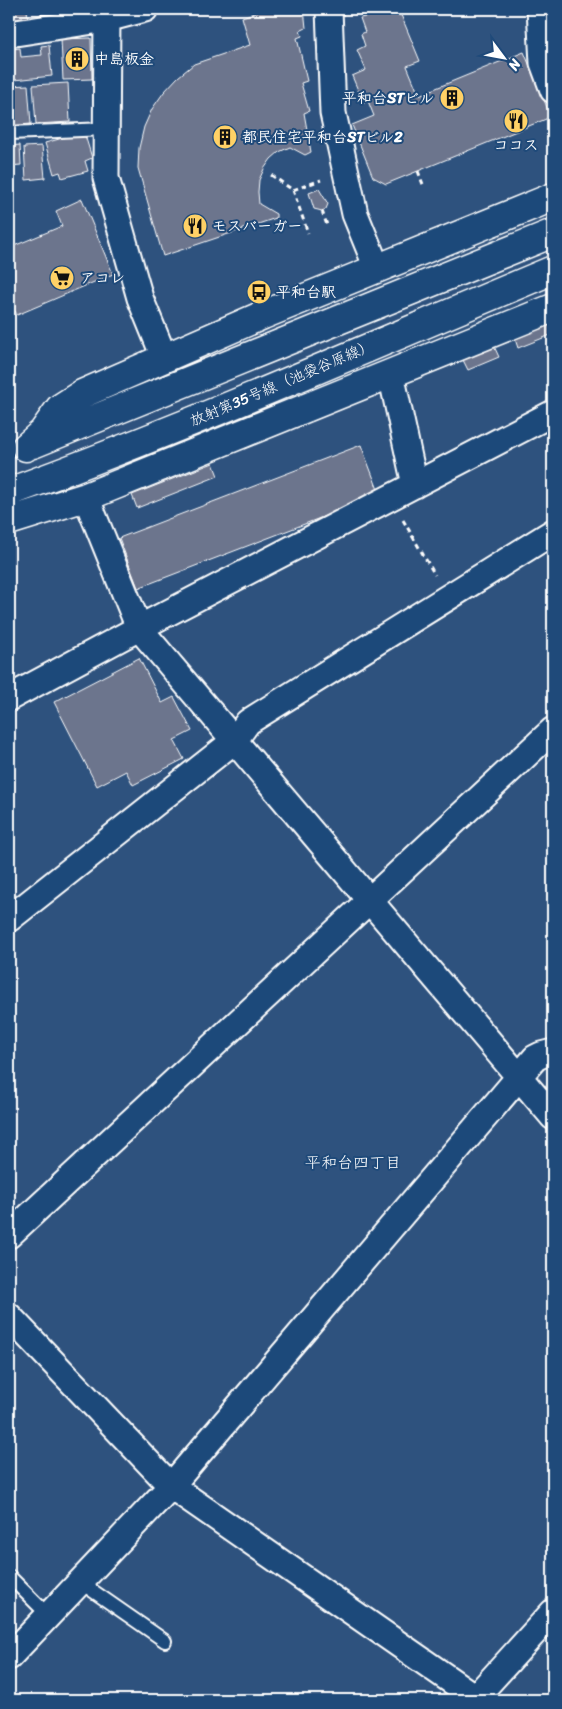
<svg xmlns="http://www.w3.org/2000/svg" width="562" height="1709" viewBox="0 0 562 1709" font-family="Sriracha,'Klee One',sans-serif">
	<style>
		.building { fill: #6c748d; stroke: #fff }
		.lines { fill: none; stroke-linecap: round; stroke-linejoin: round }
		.service-casing { stroke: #fff; stroke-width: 16 }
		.minor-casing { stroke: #fff; stroke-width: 29 }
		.secondary-casing { stroke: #fff; stroke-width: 31 }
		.path { stroke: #fff; stroke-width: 3; stroke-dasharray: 5 4; stroke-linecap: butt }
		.service { stroke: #1f4a7a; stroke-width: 12 }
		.minor { stroke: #1f4a7a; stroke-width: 25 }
		.secondary { stroke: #1f4a7a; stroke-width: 28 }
		.labels { text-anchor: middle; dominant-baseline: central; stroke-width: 4; stroke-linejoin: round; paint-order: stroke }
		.poi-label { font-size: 15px; font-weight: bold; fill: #fff; stroke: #1f4a7a; text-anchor: start }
		.street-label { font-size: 15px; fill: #fff; stroke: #1f4a7a }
		.neighbourhood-label { font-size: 16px; fill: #fff; stroke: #1f4a7a }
	</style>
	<rect width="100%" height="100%" fill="#2e527e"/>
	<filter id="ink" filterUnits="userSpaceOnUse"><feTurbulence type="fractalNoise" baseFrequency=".02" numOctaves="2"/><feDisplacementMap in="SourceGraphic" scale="10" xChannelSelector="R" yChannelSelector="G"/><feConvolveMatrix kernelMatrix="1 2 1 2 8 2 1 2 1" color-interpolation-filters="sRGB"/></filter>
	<g filter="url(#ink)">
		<!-- building -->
		<path class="building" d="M 9,9 L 27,9 L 28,21 L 9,22 Z
			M 41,9 L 89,9 L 89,11 L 41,15 Z
			M 266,9 L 304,9 L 306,28 L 300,31 L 302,36 L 297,38 L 307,81 L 301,83 L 309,111 L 304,113 L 311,152 L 305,155 L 290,147 L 279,152 L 271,159 L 264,169 L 259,180 L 258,192 L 259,204 L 276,214 L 276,218 L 163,256 L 138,168 L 139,148 L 144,127 L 152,109 L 164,92 L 178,77 L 194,64 L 250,45 L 242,17 Z
			M 362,9 L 416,9 L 401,15 L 420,61 L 407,66 L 419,95 L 524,52 L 551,117 L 386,184 L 373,177 L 352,125 L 374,116 L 368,101 L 363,102 L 352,76 L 366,70 L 357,50 L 365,46 L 361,34 L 365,32 L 360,18 L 365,17 Z
			M 91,38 L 92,79 L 63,80 L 61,39 Z
			M 49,45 L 52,76 L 14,80 L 11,49 L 20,48 L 21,57 L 42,55 L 41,46 Z
			M 68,83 L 70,122 L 36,124 L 33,85 Z
			M 28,85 L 31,124 L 9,126 L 9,86 Z
			M 84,132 L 92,158 L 85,161 L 88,171 L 62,178 L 60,172 L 54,174 L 45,143 Z
			M 20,145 L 21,165 L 9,166 L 9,146 Z
			M 42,146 L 45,178 L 26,180 L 24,147 Z
			M 319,189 L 328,204 L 326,209 L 322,211 L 314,209 L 309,193 Z
			M 82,199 L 113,274 L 17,315 L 15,311 L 9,314 L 9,285 L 12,283 L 9,275 L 9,271 L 12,269 L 9,262 L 9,248 L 62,226 L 56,211 Z
			M 553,323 L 553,334 L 518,348 L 515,339 Z
			M 493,344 L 499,357 L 468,370 L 462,358 Z
			M 361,445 L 380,495 L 138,588 L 119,538 Z
			M 213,463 L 218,476 L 137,508 L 132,495 Z
			M 139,658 L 162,703 L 174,697 L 192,731 L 174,740 L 184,759 L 133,785 L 126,771 L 97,786 L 54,702 Z"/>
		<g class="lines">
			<defs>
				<path id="service" d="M 9,133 L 106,129
					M 9,1576 L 48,1615
					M 80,1582 L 165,1641"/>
				<path id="minor" d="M 107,9 L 106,178 L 140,298 L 164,357
					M 329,9 L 333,113 L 355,214 L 377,268
					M 540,9 L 543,63 L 553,90
					M 9,34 L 107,19 L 145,9
					M 391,374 L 415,485
					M 86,497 L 139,628 L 553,1117
					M 9,698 L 139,628 L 553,413
					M 9,919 L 234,741 L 248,722 L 553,532
					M 9,1235 L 553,730
					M 9,1316 L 171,1486 L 479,1700
					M 9,1657 L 171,1486 L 535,1058 L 541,1055 L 553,1052
					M 473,1700 L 553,1612"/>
				<path id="secondary" d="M 33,444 L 553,233
					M 26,447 L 43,432 L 60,408 L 82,394 L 263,315 L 553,197
					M 9,492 C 193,425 373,345 553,270
					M 9,521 L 86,497 L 553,308"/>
			</defs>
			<!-- service casing -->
			<use href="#service" class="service-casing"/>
			<!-- minor casing -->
			<use href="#minor" class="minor-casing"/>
			<!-- secondary casing -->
			<use href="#secondary" class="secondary-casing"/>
			<!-- path -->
			<path class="path" d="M 418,171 L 424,187
				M 271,175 L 293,190 L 321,180
				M 293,190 L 308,233
				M 322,211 L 327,225
				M 548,352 L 553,364
				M 403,520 L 435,575"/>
			<!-- service -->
			<use href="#service" class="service"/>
			<!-- minor -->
			<use href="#minor" class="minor"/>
			<!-- secondary -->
			<use href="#secondary" class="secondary"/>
		</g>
	</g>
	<!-- icons -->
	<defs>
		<symbol id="building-disc" viewBox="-11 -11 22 22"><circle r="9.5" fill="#ffd166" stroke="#1f4a7a"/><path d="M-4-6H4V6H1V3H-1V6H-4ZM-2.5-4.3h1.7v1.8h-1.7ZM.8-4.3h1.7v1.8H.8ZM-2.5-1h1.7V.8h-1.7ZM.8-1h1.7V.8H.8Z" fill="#111"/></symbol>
		<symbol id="restaurant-disc" viewBox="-11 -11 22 22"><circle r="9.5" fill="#ffd166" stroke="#1f4a7a"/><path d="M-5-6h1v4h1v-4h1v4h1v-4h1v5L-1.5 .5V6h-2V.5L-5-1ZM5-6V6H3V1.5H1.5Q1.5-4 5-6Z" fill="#111"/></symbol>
		<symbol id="supermarket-disc" viewBox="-11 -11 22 22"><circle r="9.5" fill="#ffd166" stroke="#1f4a7a"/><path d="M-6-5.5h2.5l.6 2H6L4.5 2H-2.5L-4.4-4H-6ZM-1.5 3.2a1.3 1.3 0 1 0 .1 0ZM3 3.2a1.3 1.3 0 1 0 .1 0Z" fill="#111"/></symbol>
		<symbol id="bus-disc" viewBox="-11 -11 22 22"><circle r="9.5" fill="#ffd166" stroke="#1f4a7a"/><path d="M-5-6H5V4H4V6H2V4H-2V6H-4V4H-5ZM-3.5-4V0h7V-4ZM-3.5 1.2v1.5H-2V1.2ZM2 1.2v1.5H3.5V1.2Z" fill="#111"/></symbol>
	</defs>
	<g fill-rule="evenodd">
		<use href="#building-disc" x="63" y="45" width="28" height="28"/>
		<use href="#building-disc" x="438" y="84" width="28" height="28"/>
		<use href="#restaurant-disc" x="502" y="107" width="28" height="28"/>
		<use href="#building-disc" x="211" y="123" width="28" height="28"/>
		<use href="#restaurant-disc" x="181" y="212" width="28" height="28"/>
		<use href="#supermarket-disc" x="48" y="264" width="28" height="28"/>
		<use href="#bus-disc" x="245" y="278" width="28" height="28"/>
	</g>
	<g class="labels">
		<!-- poi labels -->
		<g class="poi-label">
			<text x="94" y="59">中島板金</text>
			<text x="434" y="98" text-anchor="end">平和台STビル</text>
			<text x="242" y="137">都民住宅平和台STビル2</text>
			<text x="516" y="145" text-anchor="middle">ココス</text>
			<text x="212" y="226">モスバーガー</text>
			<text x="80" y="278">アコレ</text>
			<text x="276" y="292">平和台駅</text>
		</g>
		<!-- street labels -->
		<g class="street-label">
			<text transform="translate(282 383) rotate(-23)">放射第35号線（池袋谷原線）</text>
		</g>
		<!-- neighbourhood labels -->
		<g class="neighbourhood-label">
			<text x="353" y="1162">平和台四丁目</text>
		</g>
	</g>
	<!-- margin -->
	<rect width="562" height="1709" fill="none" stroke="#1f4a7a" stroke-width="30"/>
	<rect x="15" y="15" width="532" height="1679" fill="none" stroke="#fff" stroke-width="2" filter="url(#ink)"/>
	<!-- north arrow -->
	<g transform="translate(504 58) rotate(122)" stroke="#1f4a7a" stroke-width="4" paint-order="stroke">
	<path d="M0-4L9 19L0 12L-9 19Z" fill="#ffffff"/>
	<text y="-8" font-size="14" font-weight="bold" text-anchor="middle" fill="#ffffff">N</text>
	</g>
</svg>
